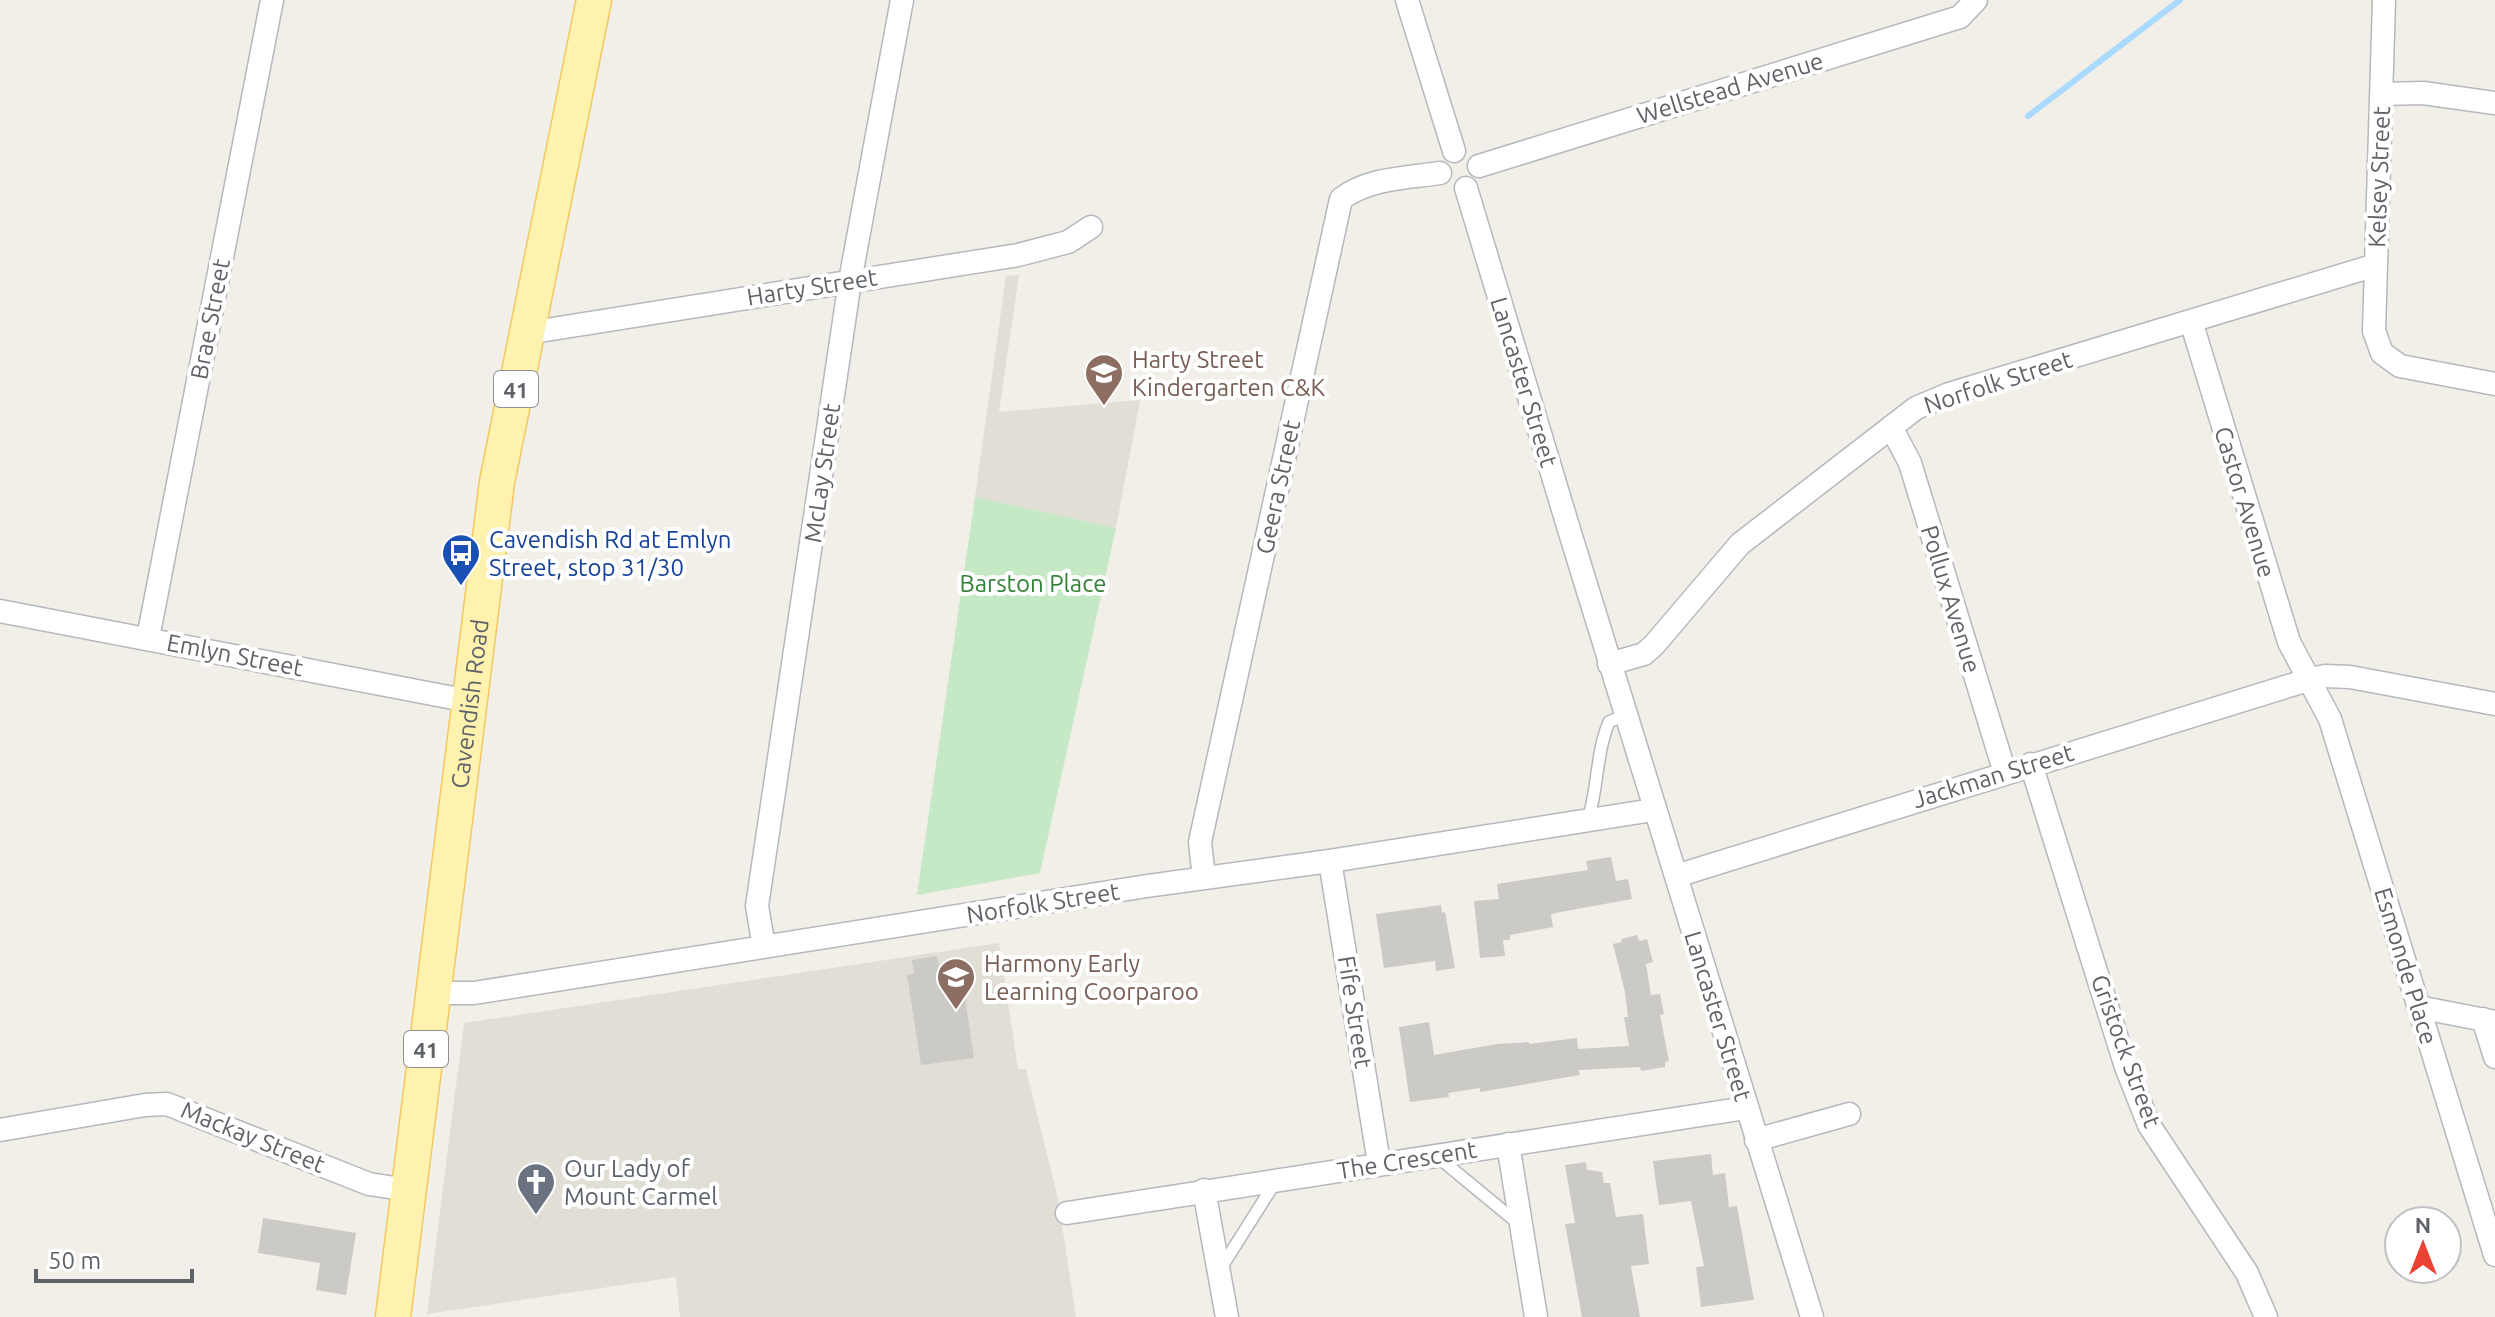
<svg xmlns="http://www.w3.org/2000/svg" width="2495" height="1317" viewBox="0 0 2495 1317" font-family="Ubuntu,sans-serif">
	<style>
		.education { fill: #e1ded6 }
		.green { fill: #c5e8c5 }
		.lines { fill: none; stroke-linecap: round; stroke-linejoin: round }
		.stream { stroke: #aadaff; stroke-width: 6 }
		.building { fill: #cccac5 }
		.lane-casing { stroke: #b5b8bc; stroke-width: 14 }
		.street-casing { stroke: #b5b8bc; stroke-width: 25 }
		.primary-casing { stroke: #f2c960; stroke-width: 37 }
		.lane { stroke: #fff; stroke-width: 11 }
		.street { stroke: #fff; stroke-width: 22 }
		.primary { stroke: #fff2af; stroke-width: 34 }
		.labels { text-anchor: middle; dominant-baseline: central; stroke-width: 8; stroke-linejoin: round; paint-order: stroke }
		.shield { fill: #fff; stroke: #8f9295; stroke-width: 2 }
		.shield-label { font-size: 22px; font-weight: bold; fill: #5f6368 }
		.street-label { font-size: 24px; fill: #5f6368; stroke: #fff }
		.education-label { font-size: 24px; fill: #785e54; stroke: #fff; text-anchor: start }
		.transit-label { font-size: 24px; fill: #164399; stroke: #fff; text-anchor: start }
		.park-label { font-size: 24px; fill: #348238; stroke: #fff }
		.worship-label { font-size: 24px; fill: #5b616d; stroke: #fff; text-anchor: start }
	</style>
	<rect width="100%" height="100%" fill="#f1efe8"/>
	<!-- education -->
	<path class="education" d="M 1019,275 L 999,412 L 1140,400 L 1116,528 L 975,497 L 1006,276 Z
		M 999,943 L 1018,1069 L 1026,1069 L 1058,1199 L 1076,1317 L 680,1317 L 676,1277 L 427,1314 L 464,1023 Z"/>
	<!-- green -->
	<path class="green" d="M 975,497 L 1116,528 L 1040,873 L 917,895 Z"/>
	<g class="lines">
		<!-- stream -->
		<path class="stream" d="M 2028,116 L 2180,0"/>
	</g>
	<!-- building -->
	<path class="building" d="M 1611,857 L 1616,881 L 1628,879 L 1632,899 L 1555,913 L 1551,915 L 1553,927 L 1510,935 L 1510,940 L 1503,940 L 1505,956 L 1480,958 L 1474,901 L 1499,899 L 1497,884 L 1588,870 L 1586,861 Z
		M 1441,905 L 1442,913 L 1445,912 L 1455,968 L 1436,971 L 1435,961 L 1384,968 L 1376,914 Z
		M 1637,935 L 1639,941 L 1647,939 L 1653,962 L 1646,964 L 1651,995 L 1660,994 L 1664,1014 L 1660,1015 L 1669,1061 L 1665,1062 L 1665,1067 L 1641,1071 L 1640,1067 L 1579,1070 L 1580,1075 L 1480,1092 L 1480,1088 L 1448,1093 L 1449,1097 L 1410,1102 L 1399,1027 L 1429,1022 L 1434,1055 L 1497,1044 L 1529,1042 L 1529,1044 L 1577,1038 L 1578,1049 L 1629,1046 L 1624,1017 L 1628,1017 L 1625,992 L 1613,944 L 1622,942 L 1621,939 Z
		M 937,956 L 939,967 L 960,964 L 974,1058 L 921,1065 L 907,975 L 914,974 L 912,960 Z
		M 1711,1154 L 1713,1175 L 1725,1173 L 1729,1207 L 1737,1206 L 1754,1300 L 1701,1307 L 1696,1267 L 1704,1266 L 1691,1201 L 1659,1205 L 1653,1161 Z
		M 1586,1162 L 1587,1170 L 1602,1172 L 1604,1183 L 1610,1183 L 1616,1217 L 1643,1214 L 1649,1264 L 1631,1266 L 1640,1317 L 1582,1317 L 1565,1224 L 1575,1223 L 1565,1165 Z
		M 263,1218 L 356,1233 L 346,1295 L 316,1290 L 320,1263 L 258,1253 Z"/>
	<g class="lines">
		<defs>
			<path id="lane" d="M 1588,820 C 1598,788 1596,753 1609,722 L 1624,715
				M 1439,1158 L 1519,1224
				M 1221,1268 L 1276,1181"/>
			<path id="street" d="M 1407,0 L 1454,151
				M 2384,0 L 2374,331 L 2382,353 L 2400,366 L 2495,384
				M 2382,94 L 2423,93 L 2495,103
				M 1479,166 L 1960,17 L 1976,0
				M 1466,188 C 1579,565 1694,941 1812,1317
				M 2191,321 L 2289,642 L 2330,719 L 2495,1255
				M 527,333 L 1018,255 L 1068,242 L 1091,227
				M 1891,427 L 1910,463 L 2005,773
				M 0,611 L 469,701
				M 148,638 L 272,0
				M 1609,664 L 1644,654 L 1654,645 L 1740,544 L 1916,408 L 1949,394 L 2376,265
				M 2031,764 L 2126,1067 L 2149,1125 L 2247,1273 L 2266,1317
				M 1330,861 L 1379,1163
				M 1676,876 L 2311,679 L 2325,676 L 2350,677 L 2495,704
				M 1204,878 L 1200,842 L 1341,199 C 1368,178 1407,178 1440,173
				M 764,947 L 757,906 L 850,281 L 902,0
				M 433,993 L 474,993 L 1147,886 L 1330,861 L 1653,810
				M 2418,1007 L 2495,1022
				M 2483,1019 L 2495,1057
				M 0,1130 L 145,1105 L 167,1104 L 369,1184 L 408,1190
				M 1756,1140 L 1849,1114
				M 1508,1144 L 1536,1317
				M 1204,1190 L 1227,1317
				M 1067,1213 L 1746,1108"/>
			<g id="primary">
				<path id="s1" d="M 393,1317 L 497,482 L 594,0"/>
			</g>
		</defs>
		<!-- lane casing -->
		<use href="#lane" class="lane-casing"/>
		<!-- street casing -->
		<use href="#street" class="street-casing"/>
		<!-- primary casing -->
		<use href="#primary" class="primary-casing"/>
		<!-- lane -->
		<use href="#lane" class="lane"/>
		<!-- street -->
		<use href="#street" class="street"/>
		<!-- primary -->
		<use href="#primary" class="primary"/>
	</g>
	<!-- icons -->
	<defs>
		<symbol id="school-pin" viewBox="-11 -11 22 30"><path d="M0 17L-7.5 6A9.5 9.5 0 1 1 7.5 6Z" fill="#8d6e63" stroke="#fff"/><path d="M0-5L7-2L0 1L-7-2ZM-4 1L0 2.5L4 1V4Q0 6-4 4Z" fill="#fff"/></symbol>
		<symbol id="bus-pin" viewBox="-11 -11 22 30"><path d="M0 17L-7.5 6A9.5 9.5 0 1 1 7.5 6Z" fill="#1a4fb4" stroke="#fff"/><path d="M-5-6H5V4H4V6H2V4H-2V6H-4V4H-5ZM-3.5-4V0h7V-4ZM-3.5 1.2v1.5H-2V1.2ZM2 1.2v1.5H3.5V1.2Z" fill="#fff"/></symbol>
		<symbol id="church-pin" viewBox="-11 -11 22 30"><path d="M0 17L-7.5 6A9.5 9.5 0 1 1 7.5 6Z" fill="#6b7280" stroke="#fff"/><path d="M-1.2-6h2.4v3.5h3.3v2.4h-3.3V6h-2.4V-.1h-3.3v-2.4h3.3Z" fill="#fff"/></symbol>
	</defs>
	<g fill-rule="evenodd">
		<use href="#school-pin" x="1082" y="351" width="44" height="60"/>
		<use href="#bus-pin" x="439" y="531" width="44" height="60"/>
		<use href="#school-pin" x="934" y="955" width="44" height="60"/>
		<use href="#church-pin" x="514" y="1160" width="44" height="60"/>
	</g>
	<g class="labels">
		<!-- shield labels -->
		<g class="shield">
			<rect x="494" y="371" width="44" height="36" rx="6"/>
			<rect x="404" y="1031" width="44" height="36" rx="6"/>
		</g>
		<g class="shield-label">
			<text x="516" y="389">41</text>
			<text x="426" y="1049">41</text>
		</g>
		<!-- street labels -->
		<g class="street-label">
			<text transform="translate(1730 88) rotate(-17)">Wellstead Avenue</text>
			<text transform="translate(2379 177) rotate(-88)">Kelsey Street</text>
			<text transform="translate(812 287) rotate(-9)">Harty Street</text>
			<text transform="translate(210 319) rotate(-79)">Brae Street</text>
			<text transform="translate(1524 382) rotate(73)">Lancaster Street</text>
			<text transform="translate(1998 382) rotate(-18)">Norfolk Street</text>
			<text transform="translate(822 473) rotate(-82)">McLay Street</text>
			<text transform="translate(1278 487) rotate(-78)">Geera Street</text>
			<text transform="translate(2245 502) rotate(73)">Castor Avenue</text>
			<text transform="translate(1951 599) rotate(73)">Pollux Avenue</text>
			<text transform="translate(235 655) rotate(11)">Emlyn Street</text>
			<text stroke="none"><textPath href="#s1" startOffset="618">Cavendish Road</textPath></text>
			<text transform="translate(1993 776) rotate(-17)">Jackman Street</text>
			<text transform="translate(1043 903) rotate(-9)">Norfolk Street</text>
			<text transform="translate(2406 966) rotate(73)">Esmonde Place</text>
			<text transform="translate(1355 1012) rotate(81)">Fife Street</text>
			<text transform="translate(1718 1016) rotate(73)">Lancaster Street</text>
			<text transform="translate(2126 1051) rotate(70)">Gristock Street</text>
			<text transform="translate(253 1137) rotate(22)">Mackay Street</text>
			<text transform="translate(1407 1160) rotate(-9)">The Crescent</text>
		</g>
		<!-- education labels -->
		<g class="education-label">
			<text x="1132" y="359">Harty Street<tspan x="1132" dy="28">Kindergarten C&amp;K</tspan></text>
			<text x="984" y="963">Harmony Early<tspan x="984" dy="28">Learning Coorparoo</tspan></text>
		</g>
		<!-- transit labels -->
		<g class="transit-label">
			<text x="489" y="539">Cavendish Rd at Emlyn<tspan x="489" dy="28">Street, stop 31/30</tspan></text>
		</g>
		<!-- park labels -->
		<g class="park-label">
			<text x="1033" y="583">Barston Place</text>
		</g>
		<!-- worship labels -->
		<g class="worship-label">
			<text x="564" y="1168">Our Lady of<tspan x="564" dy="28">Mount Carmel</tspan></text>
		</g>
	</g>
	<!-- north arrow -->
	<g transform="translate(2423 1245)"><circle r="38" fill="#ffffff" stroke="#bfc1c3" stroke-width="2"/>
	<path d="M0-6L14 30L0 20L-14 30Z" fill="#ea4335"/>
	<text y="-12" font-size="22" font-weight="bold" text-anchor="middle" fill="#5f6368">N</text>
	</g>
	<!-- scale -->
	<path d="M36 1269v12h156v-12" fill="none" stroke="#5f6368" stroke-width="4"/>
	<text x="48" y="1269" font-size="24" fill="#5f6368" stroke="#ffffff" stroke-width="6" paint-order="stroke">50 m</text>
</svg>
